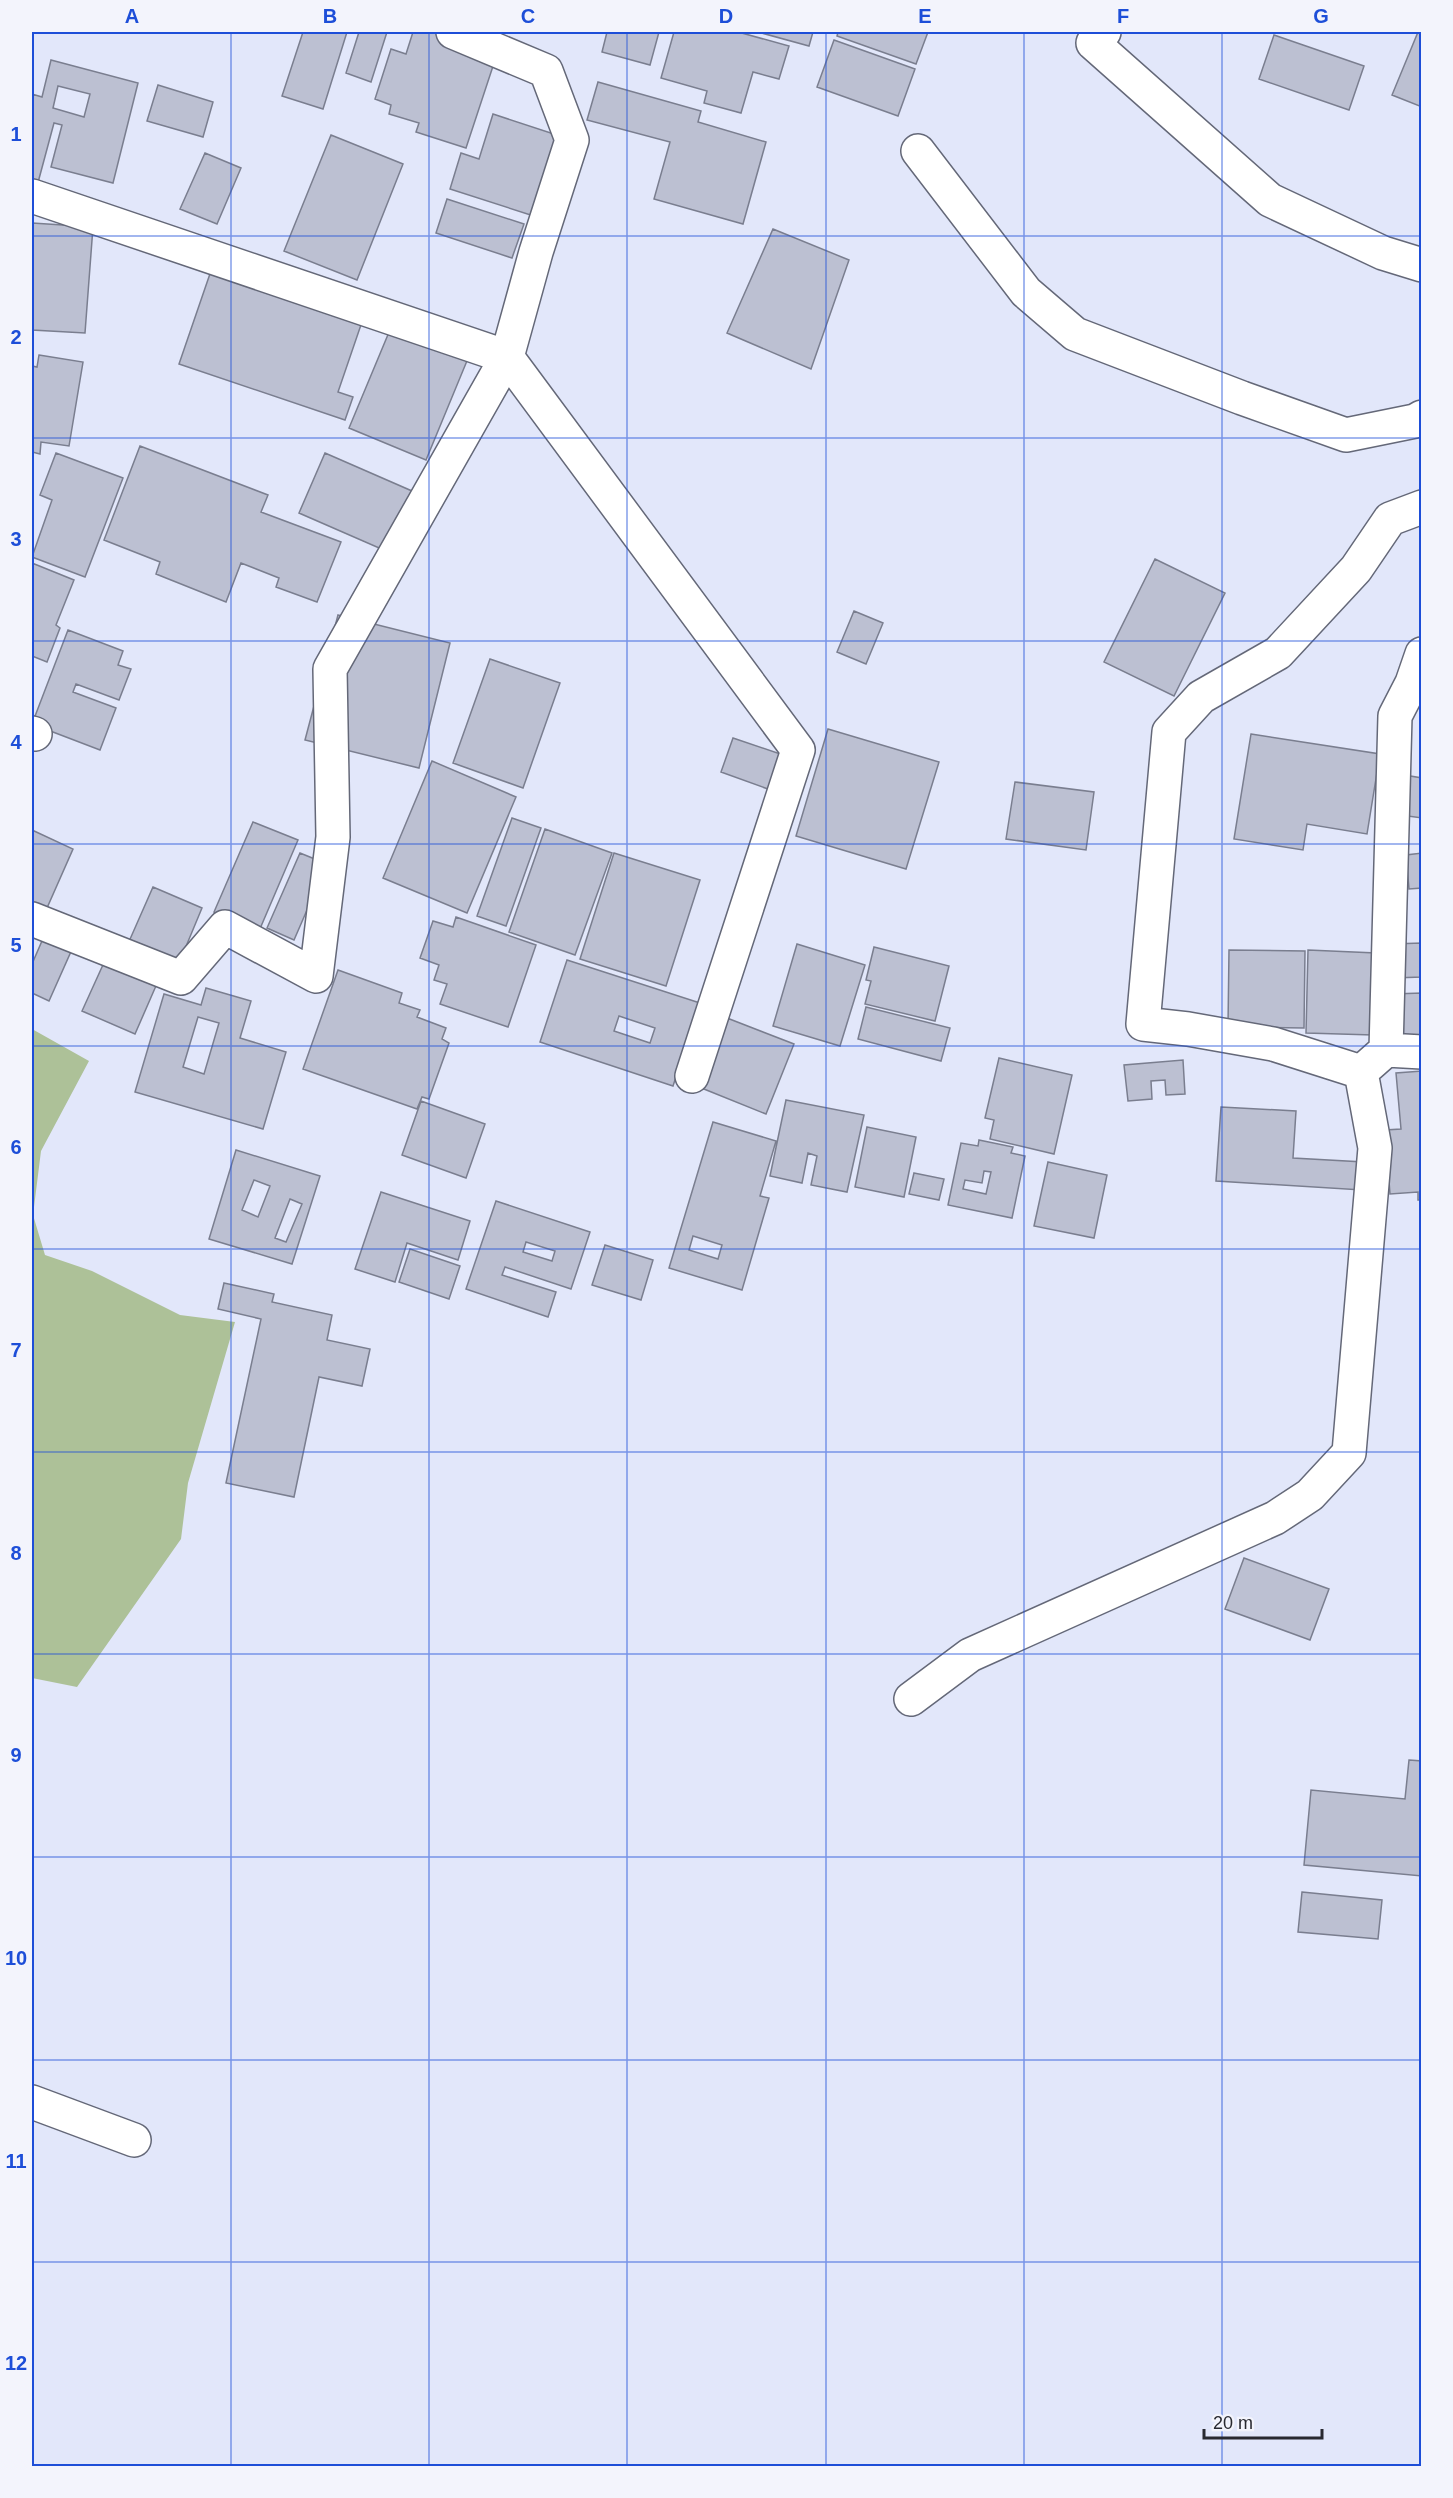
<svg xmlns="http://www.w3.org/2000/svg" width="1453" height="2498" viewBox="0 0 1453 2498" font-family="Helvetica,sans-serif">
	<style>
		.green { fill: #adc198 }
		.building { fill: #bcc0d2; stroke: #7a7e8f; stroke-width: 1.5; fill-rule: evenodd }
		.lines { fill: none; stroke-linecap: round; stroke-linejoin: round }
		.minor-casing { stroke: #646878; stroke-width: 36 }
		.minor { stroke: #fff; stroke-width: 33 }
		.grid { fill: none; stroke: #1d4ed8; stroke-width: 1.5; stroke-opacity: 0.55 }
		.neatline { fill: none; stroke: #1d4ed8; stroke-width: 2 }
		.grid-label { font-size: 20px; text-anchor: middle; font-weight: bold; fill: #1d4ed8 }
	</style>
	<rect width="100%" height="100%" fill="#e2e7fa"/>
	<!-- green -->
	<path class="green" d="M 32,1029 L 89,1061 L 41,1151 L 33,1215 L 45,1255 L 92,1271 L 180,1315 L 235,1322 L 188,1483 L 181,1539 L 77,1687 L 32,1678 Z"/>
	<!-- building -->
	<path class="building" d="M 303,32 L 347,32 L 323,109 L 282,96 Z
		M 359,32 L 387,32 L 371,82 L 346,73 Z
		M 413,32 L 437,32 L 498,51 L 466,148 L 416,132 L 419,123 L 389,114 L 391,105 L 375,99 L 391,49 L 406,54 Z
		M 607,32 L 659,32 L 650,65 L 602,52 Z
		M 674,32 L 738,32 L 789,46 L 779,79 L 753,72 L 741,113 L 704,103 L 707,91 L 661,78 Z
		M 758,32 L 813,32 L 809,46 Z
		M 838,32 L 928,32 L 916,64 L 837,36 Z
		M 1418,32 L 1422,32 L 1422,107 L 1392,95 Z
		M 1274,35 L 1364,66 L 1349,110 L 1259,79 Z
		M 834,40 L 915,69 L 898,116 L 817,87 Z
		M 51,60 L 138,83 L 113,183 L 51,167 L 62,125 L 54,123 L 36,190 L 32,189 L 32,94 L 42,97 ZM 58,86 L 90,94 L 84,117 L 53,108 Z
		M 598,82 L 701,111 L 698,122 L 766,142 L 743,224 L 654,199 L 670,142 L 587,120 Z
		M 158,85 L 213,102 L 203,137 L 147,121 Z
		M 493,114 L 563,137 L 540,218 L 450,189 L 461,153 L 479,159 Z
		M 331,135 L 403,164 L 357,280 L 284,251 Z
		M 205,153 L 241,168 L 217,224 L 180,209 Z
		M 447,199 L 524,224 L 512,258 L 436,233 Z
		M 32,223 L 93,227 L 85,333 L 32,330 Z
		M 773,229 L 849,260 L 811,369 L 727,333 Z
		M 213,265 L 364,316 L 338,392 L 353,397 L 345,420 L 179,364 Z
		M 392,325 L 469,356 L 426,460 L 349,428 Z
		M 39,355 L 83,362 L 69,446 L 41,442 L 40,454 L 32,452 L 32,366 L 37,367 Z
		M 140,446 L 268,495 L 261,512 L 341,542 L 317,602 L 276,587 L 279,578 L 241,563 L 226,602 L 156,574 L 160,562 L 104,540 Z
		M 56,453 L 123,478 L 85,577 L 32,557 L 52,500 L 40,495 Z
		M 325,453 L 412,491 L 386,551 L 299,513 Z
		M 1155,559 L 1225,593 L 1174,696 L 1104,662 Z
		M 32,563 L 74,580 L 56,625 L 60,628 L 47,662 L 32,656 Z
		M 854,611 L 883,623 L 866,664 L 837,652 Z
		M 338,615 L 450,643 L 419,768 L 305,740 Z
		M 68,630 L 123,651 L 118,665 L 131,669 L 119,700 L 76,684 L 73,692 L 116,708 L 100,750 L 32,724 Z
		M 490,659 L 560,683 L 523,788 L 453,763 Z
		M 828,729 L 939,762 L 906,869 L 796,836 Z
		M 1251,734 L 1380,754 L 1367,834 L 1307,824 L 1303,850 L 1234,839 Z
		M 733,738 L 792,758 L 779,793 L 721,772 Z
		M 432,761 L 516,797 L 467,913 L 383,878 Z
		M 1392,773 L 1422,778 L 1422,818 L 1386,813 Z
		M 1015,782 L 1094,792 L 1086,850 L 1006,839 Z
		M 512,818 L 541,828 L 506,926 L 477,916 Z
		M 253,822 L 298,840 L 259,931 L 214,912 Z
		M 545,829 L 612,853 L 575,955 L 509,932 Z
		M 32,830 L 73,849 L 43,917 L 32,912 Z
		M 300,853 L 327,864 L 294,940 L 267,928 Z
		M 614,853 L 700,880 L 666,986 L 580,959 Z
		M 1422,853 L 1422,888 L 1409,889 L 1406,855 Z
		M 153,887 L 202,908 L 177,968 L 127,946 Z
		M 456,917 L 536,945 L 508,1027 L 440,1004 L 447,984 L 434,980 L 439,965 L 420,958 L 433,921 L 453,927 Z
		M 45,934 L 73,947 L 49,1001 L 32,993 L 32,964 Z
		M 1422,943 L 1422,977 L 1393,978 L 1391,944 Z
		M 797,944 L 865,965 L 840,1046 L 773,1026 Z
		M 874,947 L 949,966 L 935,1021 L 865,1004 L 871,981 L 866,980 Z
		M 1229,950 L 1305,951 L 1304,1028 L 1228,1027 Z
		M 1308,950 L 1376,953 L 1373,1035 L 1306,1033 Z
		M 107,956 L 159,979 L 135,1034 L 82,1011 Z
		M 567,960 L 700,1003 L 673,1086 L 540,1042 ZM 619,1016 L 655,1028 L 650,1043 L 614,1031 Z
		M 338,970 L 402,993 L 399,1003 L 420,1010 L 417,1017 L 446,1028 L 442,1039 L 449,1043 L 429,1099 L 422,1097 L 417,1109 L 303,1069 Z
		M 206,988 L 251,1001 L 240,1038 L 286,1052 L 263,1129 L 135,1092 L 164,994 L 201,1005 ZM 198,1017 L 219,1023 L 204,1074 L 183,1067 Z
		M 1422,993 L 1422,1048 L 1395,1049 L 1392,994 Z
		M 866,1007 L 950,1028 L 941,1061 L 858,1039 Z
		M 727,1018 L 794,1044 L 766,1114 L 699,1087 Z
		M 999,1058 L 1072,1075 L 1054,1154 L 990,1139 L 994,1120 L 985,1118 Z
		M 1183,1060 L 1185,1094 L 1166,1095 L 1165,1080 L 1151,1081 L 1152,1099 L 1128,1101 L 1124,1065 Z
		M 1422,1071 L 1422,1200 L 1418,1200 L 1418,1192 L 1390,1194 L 1385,1130 L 1401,1129 L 1396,1073 Z
		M 786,1100 L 864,1115 L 847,1192 L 811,1185 L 817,1156 L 808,1153 L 802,1183 L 770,1176 Z
		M 421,1101 L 485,1124 L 466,1178 L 402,1155 Z
		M 1221,1107 L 1296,1111 L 1293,1158 L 1364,1162 L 1362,1190 L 1216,1181 Z
		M 713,1122 L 776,1141 L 760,1196 L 769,1198 L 742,1290 L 669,1268 ZM 693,1236 L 722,1245 L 718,1259 L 689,1250 Z
		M 867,1127 L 916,1137 L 904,1197 L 855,1187 Z
		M 979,1140 L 1013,1147 L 1011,1153 L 1025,1156 L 1012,1218 L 948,1205 L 961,1143 L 978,1146 ZM 984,1171 L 991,1172 L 986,1194 L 963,1189 L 965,1180 L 982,1183 Z
		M 236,1150 L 320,1176 L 292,1264 L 209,1239 ZM 254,1180 L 270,1186 L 258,1217 L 242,1210 ZM 290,1199 L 302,1204 L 286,1242 L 275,1238 Z
		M 1048,1162 L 1107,1175 L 1094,1238 L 1034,1226 Z
		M 914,1173 L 944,1179 L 939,1200 L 909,1194 Z
		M 381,1192 L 470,1221 L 458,1260 L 407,1243 L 395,1282 L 355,1269 Z
		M 496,1201 L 590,1232 L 571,1289 L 505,1267 L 502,1275 L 556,1292 L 548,1317 L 466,1289 ZM 526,1242 L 555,1251 L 552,1261 L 523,1252 Z
		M 605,1245 L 653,1260 L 641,1300 L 592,1285 Z
		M 410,1249 L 460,1266 L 449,1299 L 399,1282 Z
		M 224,1283 L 274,1294 L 272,1302 L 332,1315 L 327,1340 L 370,1349 L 362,1386 L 319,1377 L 294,1497 L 226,1483 L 261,1319 L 218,1309 Z
		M 1244,1558 L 1329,1589 L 1310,1640 L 1225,1609 Z
		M 1409,1760 L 1422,1761 L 1422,1876 L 1304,1865 L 1311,1790 L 1405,1799 Z
		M 1302,1892 L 1382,1900 L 1378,1939 L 1298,1932 Z"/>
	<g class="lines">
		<defs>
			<path id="minor" d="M 1104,32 L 1093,43 L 1270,200 L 1383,253 L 1422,265
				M 918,151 L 1026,292 L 1075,334 L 1242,398 L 1346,435 L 1415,421 L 1422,417
				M 32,196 L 507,357 L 798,750 L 692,1076
				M 32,733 L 35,734
				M 32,919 L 181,978 L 225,927 L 316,976 L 333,837 L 330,669 L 507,357 L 536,252 L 572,140 L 546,71 L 453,32
				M 1386,1050 L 1395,716 L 1412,683 L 1422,654
				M 1369,1065 L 1386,1050 L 1422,1052
				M 911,1699 L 970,1655 L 1275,1518 L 1310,1495 L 1349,1453 L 1375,1148 L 1361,1072 L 1273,1044 L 1188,1029 L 1143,1024 L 1169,732 L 1201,697 L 1278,653 L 1356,569 L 1390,519 L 1422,507
				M 32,2102 L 134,2140"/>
		</defs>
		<!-- minor casing -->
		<use href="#minor" class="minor-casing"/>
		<!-- minor -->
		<use href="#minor" class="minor"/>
	</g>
	<!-- grid -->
	<path class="grid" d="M 231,32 L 231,2466M 429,32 L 429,2466M 627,32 L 627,2466M 826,32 L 826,2466M 1024,32 L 1024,2466M 1222,32 L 1222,2466M 32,236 L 1422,236M 32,438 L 1422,438M 32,641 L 1422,641M 32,844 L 1422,844M 32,1046 L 1422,1046M 32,1249 L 1422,1249M 32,1452 L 1422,1452M 32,1654 L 1422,1654M 32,1857 L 1422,1857M 32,2060 L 1422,2060M 32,2262 L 1422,2262"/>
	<!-- border -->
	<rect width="1453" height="2498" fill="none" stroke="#f3f4fc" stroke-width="66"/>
	<!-- scale -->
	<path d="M1204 2429v9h118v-9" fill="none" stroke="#282930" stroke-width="3"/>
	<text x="1213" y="2429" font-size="18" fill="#282930" stroke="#f3f4fc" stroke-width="4.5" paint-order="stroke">20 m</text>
	<rect x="33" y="33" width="1387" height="2432" class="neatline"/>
	<g class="grid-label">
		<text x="132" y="23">A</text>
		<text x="330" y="23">B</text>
		<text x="528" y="23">C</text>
		<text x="726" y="23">D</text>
		<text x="925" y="23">E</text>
		<text x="1123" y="23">F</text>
		<text x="1321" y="23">G</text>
		<text x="16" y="141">1</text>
		<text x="16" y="344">2</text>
		<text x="16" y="546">3</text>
		<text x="16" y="749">4</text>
		<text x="16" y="952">5</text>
		<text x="16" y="1154">6</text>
		<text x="16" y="1357">7</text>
		<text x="16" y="1560">8</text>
		<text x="16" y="1762">9</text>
		<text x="16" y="1965">10</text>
		<text x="16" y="2168">11</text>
		<text x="16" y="2370">12</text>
	</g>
</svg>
